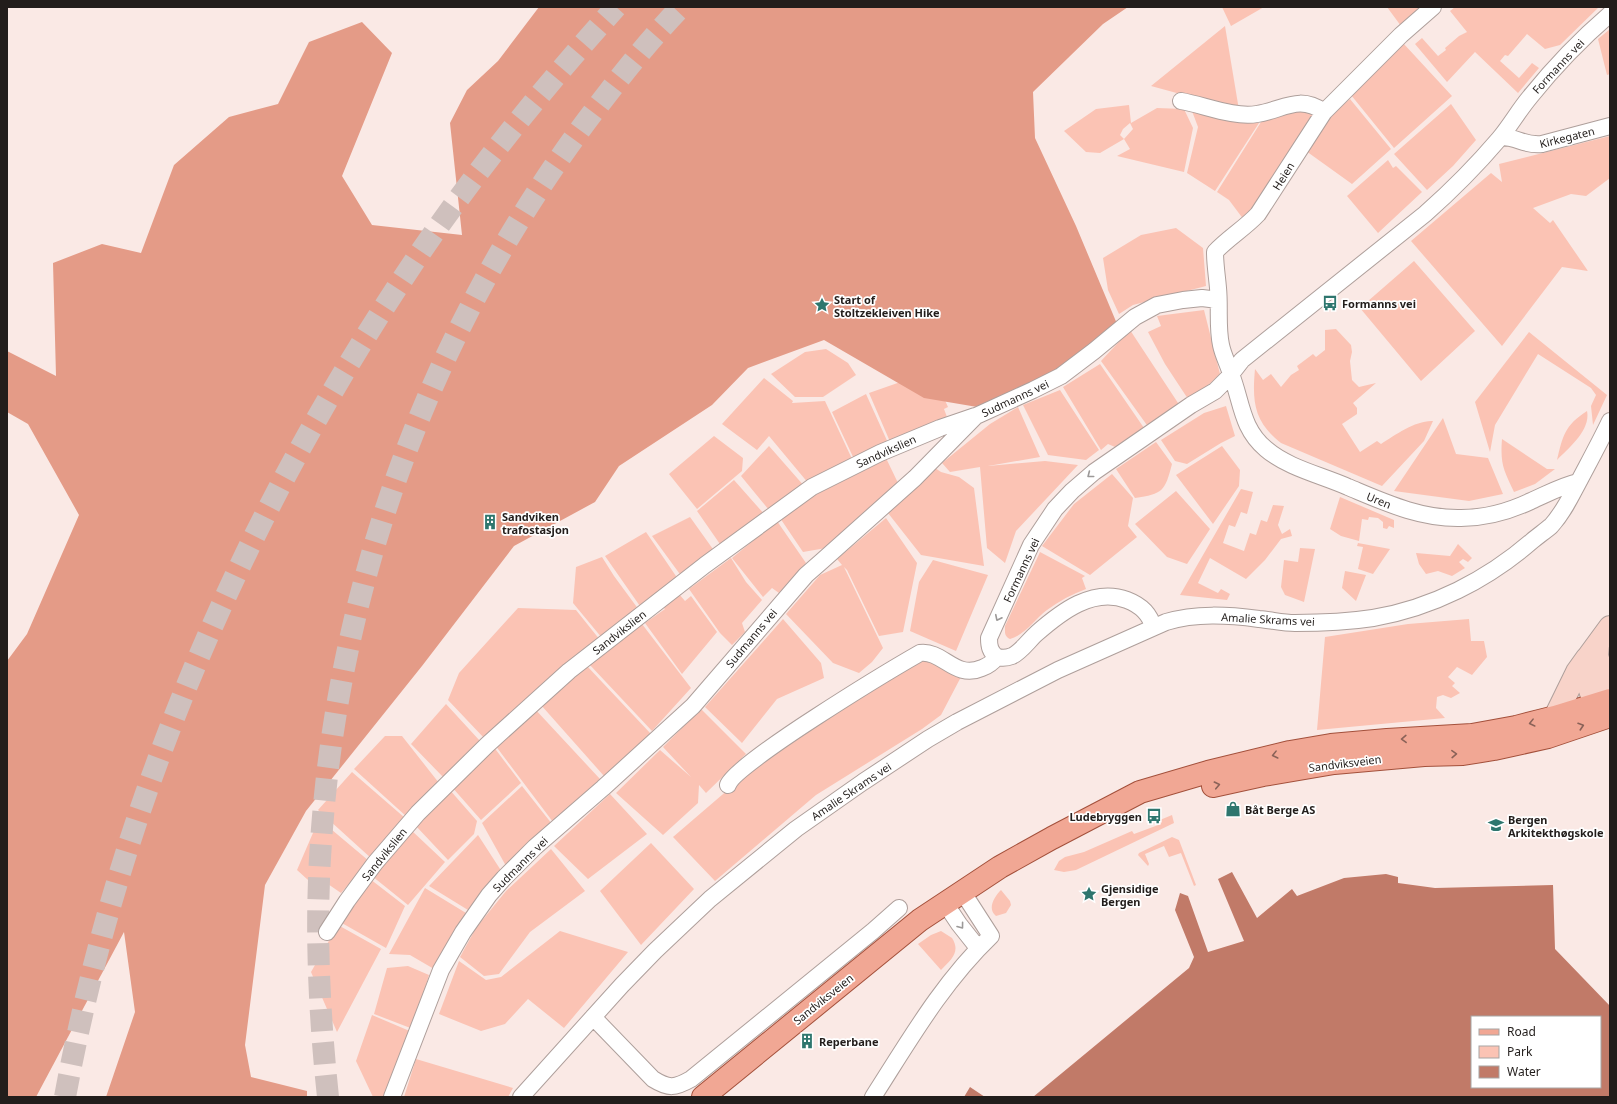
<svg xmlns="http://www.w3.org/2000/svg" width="1617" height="1104" viewBox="0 0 1617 1104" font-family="'Noto Sans',sans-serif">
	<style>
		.green { fill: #fbc3b4; fill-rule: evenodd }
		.forest { fill: #e49b87 }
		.water { fill: #c17a68; fill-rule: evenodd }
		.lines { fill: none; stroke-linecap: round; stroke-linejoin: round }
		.trunk-tunnel { stroke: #cfc0bd; stroke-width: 22; stroke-dasharray: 22 11; stroke-linecap: butt }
		.minor-casing { stroke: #ae9f9b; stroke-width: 18 }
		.secondary-casing { stroke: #ae9f9b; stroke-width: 24 }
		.primary-casing { stroke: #a3503b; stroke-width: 24 }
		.minor { stroke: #fff; stroke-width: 16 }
		.secondary { stroke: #f8d3c9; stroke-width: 22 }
		.primary { stroke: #f1a794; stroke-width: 22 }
		.oneway { stroke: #9c9998 }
		.oneway2 { stroke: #8a6258 }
		.labels { text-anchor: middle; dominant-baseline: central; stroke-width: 3.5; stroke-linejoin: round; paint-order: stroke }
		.street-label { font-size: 11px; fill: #221d1b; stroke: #fff }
		.poi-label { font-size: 11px; font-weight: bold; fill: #221d1b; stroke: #fff; text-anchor: start }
	</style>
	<rect width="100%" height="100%" fill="#fae9e5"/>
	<!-- green -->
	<path class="green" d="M 1222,7 L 1264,7 L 1231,26 Z
		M 1387,7 L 1425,7 L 1401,26 Z
		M 1455,7 L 1599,7 L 1560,45 L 1545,49 L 1527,34 L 1508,56 L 1505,55 L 1500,61 L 1519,78 L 1532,63 L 1539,68 L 1518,93 L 1475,52 L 1447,82 L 1415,44 L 1422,38 L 1438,56 L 1446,50 L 1445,48 L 1459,36 L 1467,32 L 1450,11 Z
		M 1225,26 L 1239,110 L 1151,86 Z
		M 1610,29 L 1610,74 L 1607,75 L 1598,39 Z
		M 1403,43 L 1452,96 L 1394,148 L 1351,95 Z
		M 1350,99 L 1391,149 L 1352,184 L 1306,151 L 1326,119 Z
		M 1451,104 L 1476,140 L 1453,166 L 1427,190 L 1394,154 Z
		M 1129,105 L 1131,123 L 1157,108 L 1184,109 L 1193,128 L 1184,172 L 1117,156 L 1130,149 L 1124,139 L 1100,153 L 1086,152 L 1064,131 L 1096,109 ZM 1130,123 L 1133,129 L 1124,139 L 1120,135 L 1123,129 Z
		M 1298,108 L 1315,114 L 1268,192 L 1244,220 L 1229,200 L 1217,192 L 1261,122 L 1284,111 Z
		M 1192,111 L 1259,123 L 1215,191 L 1187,173 L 1198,127 Z
		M 1610,136 L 1610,178 L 1586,196 L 1571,194 L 1533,208 L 1550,223 L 1553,220 L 1588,271 L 1562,267 L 1502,346 L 1411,241 L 1491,173 L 1502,182 L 1499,164 Z
		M 1388,160 L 1393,168 L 1396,166 L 1422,192 L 1378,233 L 1347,196 Z
		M 1176,228 L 1203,248 L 1206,286 L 1133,305 L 1119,314 L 1108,290 L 1103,258 L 1141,235 Z
		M 1414,261 L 1475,331 L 1421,381 L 1360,308 Z
		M 1204,310 L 1220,374 L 1190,402 L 1165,364 L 1148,332 L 1161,326 L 1157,316 Z
		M 1336,329 L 1351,345 L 1352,352 L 1350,361 L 1352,380 L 1359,387 L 1376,383 L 1353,403 L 1357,408 L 1357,414 L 1342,424 L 1360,452 L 1377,441 L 1381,444 C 1395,435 1416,420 1433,421 L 1424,441 L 1382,486 L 1281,443 C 1254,422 1252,402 1255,369 L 1263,380 L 1271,374 L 1281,387 L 1291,375 L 1299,370 L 1297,366 L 1313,354 L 1316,357 L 1325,350 L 1325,330 Z
		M 1130,330 L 1180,406 L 1149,428 L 1101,361 Z
		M 1529,332 L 1607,395 L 1593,425 L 1591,406 L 1596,395 L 1591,388 L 1538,354 L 1495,425 L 1490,452 L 1475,402 Z
		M 826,349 L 848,363 L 856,375 L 823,397 L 795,397 L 771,374 L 805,352 Z
		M 1100,364 L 1144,428 L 1115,447 L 1108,444 L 1101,450 L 1063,387 Z
		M 764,378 L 793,401 L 792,403 L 825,401 L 853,461 L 809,484 L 769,436 L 757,450 L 722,424 Z
		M 909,379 L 943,396 L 948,407 L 944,409 L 947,417 L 891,444 L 869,393 Z
		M 1060,390 L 1099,450 L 1086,460 L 1048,455 L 1023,405 Z
		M 866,394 L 889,445 L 854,459 L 832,412 Z
		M 1226,406 L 1235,436 L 1221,443 L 1187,464 L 1175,461 L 1161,440 L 1204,413 Z
		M 1018,407 L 1040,457 L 988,466 L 1045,461 L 1078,465 L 1016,531 L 1005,563 L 987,548 L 980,467 L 950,472 L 942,463 L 990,424 Z
		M 1587,411 C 1591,430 1569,448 1557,460 C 1563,436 1564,426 1587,411 Z
		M 1443,418 L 1456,454 L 1488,458 L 1503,494 L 1469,501 L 1394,491 Z
		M 714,436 L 743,458 L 742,471 L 697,509 L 669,474 Z
		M 1502,439 L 1547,469 L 1555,469 L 1535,484 L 1514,492 C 1504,470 1500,465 1502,439 Z
		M 1156,442 L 1172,464 C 1165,491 1163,494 1135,498 L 1116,469 Z
		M 769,446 L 805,487 L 769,510 L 741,476 Z
		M 1222,446 L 1240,470 L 1239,486 L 1213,524 L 1176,475 Z
		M 885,456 L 898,483 L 826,548 L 803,552 L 780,518 L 829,484 Z
		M 935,468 L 941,472 L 959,477 L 974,488 L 984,566 L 921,555 L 888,513 Z
		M 1112,474 L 1133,498 L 1128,526 L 1137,537 L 1090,575 L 1042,546 L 1074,504 Z
		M 734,480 L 765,515 L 722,547 L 697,511 Z
		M 1241,489 L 1253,492 L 1247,514 L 1241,512 L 1235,527 L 1229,525 L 1223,543 L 1244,551 L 1250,533 L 1256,535 L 1261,520 L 1267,522 L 1273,505 L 1284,506 L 1278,525 L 1282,534 L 1290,529 L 1292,536 L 1281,539 L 1265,560 L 1246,579 L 1210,558 L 1198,583 L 1218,593 L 1221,589 L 1230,594 L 1227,600 L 1180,595 Z
		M 1176,491 L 1210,529 L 1187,564 L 1167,557 L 1135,524 Z
		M 1340,497 L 1394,520 L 1394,528 L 1389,526 L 1387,529 L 1383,528 L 1383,522 L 1378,518 L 1369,517 L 1368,520 L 1362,519 L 1359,541 L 1341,536 L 1330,529 Z
		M 690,517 L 715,552 L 682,577 L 652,536 Z
		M 886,518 L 917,563 L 903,632 L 879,636 L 847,570 L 844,567 L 883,648 L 872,662 L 859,673 L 833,663 L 786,614 L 820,575 L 842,565 L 837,559 Z
		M 777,521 L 806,563 L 779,593 L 772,588 L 763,597 L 732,558 Z
		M 646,532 L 678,579 L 642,609 L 605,556 Z
		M 1358,543 L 1390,549 L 1373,574 L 1358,569 L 1363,547 L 1357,546 Z
		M 1458,544 L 1472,558 L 1468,562 L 1463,559 L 1459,562 L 1465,568 L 1452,576 L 1438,571 L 1426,574 L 1419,564 L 1416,553 L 1450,556 Z
		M 1300,548 L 1315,549 L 1304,602 L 1285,595 L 1281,587 L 1284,560 L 1298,562 Z
		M 1040,552 L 1085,576 L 1082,578 L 1086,589 C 1072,594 1059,601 1047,610 C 1035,619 1025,635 1010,639 C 1004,636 1005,632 1005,626 Z
		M 602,557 L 614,576 L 639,610 L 602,638 L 573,603 L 576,567 Z
		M 731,558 L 746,582 L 762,600 L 742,623 L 745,632 L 732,645 L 720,633 L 689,589 Z
		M 933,560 L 988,575 L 956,651 L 910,631 L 919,582 Z
		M 1345,571 L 1366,575 L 1356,601 L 1342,588 Z
		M 679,594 L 685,601 L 691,596 L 717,632 L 682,674 L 645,623 L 665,609 L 662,606 Z
		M 518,608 L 576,610 L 600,640 L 484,738 L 448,700 L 459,673 Z
		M 783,619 L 821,663 L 824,678 L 777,699 L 742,743 L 705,707 Z
		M 1469,619 L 1471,641 L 1484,641 L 1487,657 L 1472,675 L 1457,667 L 1448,677 L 1455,683 L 1452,686 L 1460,693 L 1451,698 L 1443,695 L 1437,697 L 1436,708 L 1445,718 L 1317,730 L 1325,637 L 1408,624 Z
		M 642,624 L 691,688 L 652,731 L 589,664 Z
		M 921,656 L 962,675 L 941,715 L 922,729 L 816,795 L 715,881 L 673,837 L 772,752 Z
		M 587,666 L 651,734 L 604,776 L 541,705 Z
		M 446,704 L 480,741 L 444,778 L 411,744 Z
		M 534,708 L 600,779 L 561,817 L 553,822 L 495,745 Z
		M 701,709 L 746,754 L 706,793 L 699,785 L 698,803 L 663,835 L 616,793 L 660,750 L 691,777 L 663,747 Z
		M 385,736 L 402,736 L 439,783 L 407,817 L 354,769 Z
		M 493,746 L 521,783 L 481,820 L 451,786 Z
		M 352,772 L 405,818 L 372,859 L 318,810 Z
		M 522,786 L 552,824 L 506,866 L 482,823 Z
		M 449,789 L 477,821 L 474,834 L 448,860 L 415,825 Z
		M 610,794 L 647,834 L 588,879 L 554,846 Z
		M 1172,815 L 1174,823 L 1076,870 L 1064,872 L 1054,870 L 1059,861 L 1065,857 L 1084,852 L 1132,831 L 1134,834 L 1161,824 L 1160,820 Z
		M 319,819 L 369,861 L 341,893 L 325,882 L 318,889 L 297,870 Z
		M 411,830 L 445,862 L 408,905 L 372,876 Z
		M 478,835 L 502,872 L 468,910 L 429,886 Z
		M 1172,837 L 1179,840 L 1196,885 L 1194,886 L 1181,853 L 1169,857 L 1164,846 L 1145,854 L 1149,864 L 1148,866 L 1138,855 L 1139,853 Z
		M 651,843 L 694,889 L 641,945 L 600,891 Z
		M 551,849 L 585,891 L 530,932 L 499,974 L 484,976 L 460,957 L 476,928 L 506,891 Z
		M 370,879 L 405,906 L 386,948 L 340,922 Z
		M 425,888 L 466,913 L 434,969 L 410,955 L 389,954 Z
		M 1001,890 L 1010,901 L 1011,905 L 1006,913 L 996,916 C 987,909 994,897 1001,890 Z
		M 338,925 L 381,949 L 337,1032 L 311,972 Z
		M 560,931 L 628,952 L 564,1028 L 528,999 L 505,1024 L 481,1031 L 439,1014 L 459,961 L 486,980 L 501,977 Z
		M 941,931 L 952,938 C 961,952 951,960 941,970 L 918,944 L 931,935 Z
		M 408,966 L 429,975 L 413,1029 L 374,1014 L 387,968 Z
		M 372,1015 L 412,1032 L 386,1097 L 373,1097 L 356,1061 Z
		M 416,1059 L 513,1088 L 508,1097 L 404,1097 Z"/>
	<!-- forest -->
	<path class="forest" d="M 539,7 L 1128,7 L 1103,24 L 1033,92 L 1035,138 L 1076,226 L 1120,331 L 995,410 L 924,398 L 824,340 L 748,368 L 712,405 L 619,466 L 595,502 L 514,546 L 422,666 L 306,811 L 265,885 L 245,1045 L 251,1077 L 307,1091 L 307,1097 L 106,1097 L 135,1012 L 124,932 L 36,1097 L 7,1097 L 7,661 L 27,634 L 79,515 L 28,424 L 7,412 L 7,351 L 56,376 L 53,263 L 102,244 L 141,253 L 174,165 L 229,117 L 278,104 L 309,42 L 362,22 L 392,53 L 342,176 L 372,225 L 462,235 L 450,123 L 467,90 L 498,61 Z"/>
	<!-- water -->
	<path class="water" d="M 1232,872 L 1257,918 L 1292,889 L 1297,896 L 1344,878 L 1386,874 L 1398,877 L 1398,883 L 1435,888 L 1553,885 L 1555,949 L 1610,1006 L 1610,1097 L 1033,1097 L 1189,968 L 1194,957 L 1175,910 L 1180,893 L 1188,896 L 1208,952 L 1244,941 L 1218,879 ZM 1472,1017 L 1600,1017 L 1600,1087 L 1472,1087 Z
		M 970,1087 L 985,1097 L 964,1097 Z"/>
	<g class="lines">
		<!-- trunk-tunnel -->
		<path class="trunk-tunnel" d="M 65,1097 C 121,794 249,504 422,250 C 481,164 547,84 616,7
			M 328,1097 C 319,1012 315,927 321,842 C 339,571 440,306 608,93 C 631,63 655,34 681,7"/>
		<defs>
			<path id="minor" d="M 1433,7 L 1401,35 L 1324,112 L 1258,214 C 1245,228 1228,238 1215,252 C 1215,264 1217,276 1218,288 C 1220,307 1217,327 1221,345 C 1223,355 1228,364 1231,374 C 1242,402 1241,428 1266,449 C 1288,468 1321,475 1348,487 C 1384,502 1420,519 1461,518 C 1484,518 1510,511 1531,501 C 1547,494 1561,486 1578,482
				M 1181,101 C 1204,105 1234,118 1257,114 C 1283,110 1299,94 1324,112
				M 1501,137 C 1518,137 1524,146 1542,144 L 1610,126
				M 997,657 C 990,652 989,646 989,638 L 1031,545 L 1055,509 L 1072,491 L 1094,472 L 1191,405 L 1215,391 L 1228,378 L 1242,360 L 1425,214 C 1451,191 1476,166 1499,139 C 1510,126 1519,110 1530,97 C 1554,67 1581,39 1610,14
				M 997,657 C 1001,658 1007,658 1012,656 C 1021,652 1029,640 1037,633 C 1061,612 1093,587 1127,600 C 1140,605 1150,614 1153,627
				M 728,785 C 734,764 892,669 920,653 C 943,650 955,680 982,668 C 988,666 993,662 997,657
				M 945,903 L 959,924 L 978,948
				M 327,932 L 347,901 L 375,863 L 418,813 L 487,745 L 569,671 L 705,565 L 812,487 L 880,453 L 940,428 L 975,416
				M 593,1017 L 653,1079 C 669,1089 675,1088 691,1079 L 873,931 L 899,908
				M 392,1097 L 441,970 L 463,932 L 489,895 L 504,878 L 535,847 L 603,788 L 693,706 L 806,575 L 822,561 L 915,478 L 976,416 L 1033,390 L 1061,376 L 1094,351 L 1135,317 L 1157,305 L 1183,300 L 1202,298 L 1218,300
				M 521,1097 L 622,985 L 655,951 L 710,899 L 796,829 L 863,782 L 928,739 L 957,722 L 1058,670 L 1166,622 C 1196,613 1228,615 1259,619 C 1271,620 1283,623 1295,623 C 1321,623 1347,622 1373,618 C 1432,608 1487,580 1532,541 C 1538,536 1545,531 1551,526 C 1563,513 1570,498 1578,483 C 1589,462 1600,442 1610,421
				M 873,1097 C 909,1041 942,983 991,936 L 962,891"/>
			<path id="secondary" d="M 1598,645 L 1597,656 L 1610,696
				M 1555,717 L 1577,672 L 1587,658
				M 1608,717 L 1595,705 L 1587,681 L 1587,671 L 1588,657 L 1610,627"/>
			<path id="primary" d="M 1213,786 L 1263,775 L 1334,763 L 1424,755 L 1463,754 L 1494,749 L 1548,737 L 1610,716
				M 703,1097 L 920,920 L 1000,867 L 1052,838 L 1140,792 L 1208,772 L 1290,752 L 1331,745 L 1387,740 L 1472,735 L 1516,727 L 1555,717 L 1610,700"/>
		</defs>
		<!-- minor casing -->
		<use href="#minor" class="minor-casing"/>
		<!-- secondary casing -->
		<use href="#secondary" class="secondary-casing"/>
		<!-- primary casing -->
		<use href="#primary" class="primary-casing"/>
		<!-- minor -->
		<use href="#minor" class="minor"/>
		<!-- secondary -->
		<use href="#secondary" class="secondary"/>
		<!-- primary -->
		<use href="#primary" class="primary"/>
	</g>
	<!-- one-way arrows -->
	<defs><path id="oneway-chevron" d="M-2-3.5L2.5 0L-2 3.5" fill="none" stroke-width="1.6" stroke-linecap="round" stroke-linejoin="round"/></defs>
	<g class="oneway">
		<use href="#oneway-chevron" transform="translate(1090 475) rotate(142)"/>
		<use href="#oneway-chevron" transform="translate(998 618) rotate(116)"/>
		<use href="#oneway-chevron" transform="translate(961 926) rotate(53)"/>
	</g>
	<g class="oneway2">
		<use href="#oneway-chevron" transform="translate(1532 723) rotate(166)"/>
		<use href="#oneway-chevron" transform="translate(1581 726) rotate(-18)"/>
		<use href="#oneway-chevron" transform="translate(1404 739) rotate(178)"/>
		<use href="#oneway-chevron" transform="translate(1454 754) rotate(-2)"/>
		<use href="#oneway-chevron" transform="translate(1275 755) rotate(166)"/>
		<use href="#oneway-chevron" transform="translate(1217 785) rotate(-12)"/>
	</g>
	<!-- icons -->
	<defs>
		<symbol id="bus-bare" viewBox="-9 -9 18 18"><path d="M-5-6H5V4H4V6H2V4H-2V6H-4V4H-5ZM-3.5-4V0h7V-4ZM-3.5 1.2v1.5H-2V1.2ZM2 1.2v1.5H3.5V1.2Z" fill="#2e766e" stroke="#fff" stroke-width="2.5" paint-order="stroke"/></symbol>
		<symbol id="sight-bare" viewBox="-9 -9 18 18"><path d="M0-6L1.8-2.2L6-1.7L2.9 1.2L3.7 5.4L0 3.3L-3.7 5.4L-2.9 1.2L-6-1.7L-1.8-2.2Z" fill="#2e766e" stroke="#fff" stroke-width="2.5" paint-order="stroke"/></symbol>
		<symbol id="building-bare" viewBox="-9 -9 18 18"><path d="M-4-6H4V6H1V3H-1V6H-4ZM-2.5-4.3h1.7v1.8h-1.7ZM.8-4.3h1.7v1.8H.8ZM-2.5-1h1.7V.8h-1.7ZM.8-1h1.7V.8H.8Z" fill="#2e766e" stroke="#fff" stroke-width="2.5" paint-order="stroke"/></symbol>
		<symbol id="shop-bare" viewBox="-9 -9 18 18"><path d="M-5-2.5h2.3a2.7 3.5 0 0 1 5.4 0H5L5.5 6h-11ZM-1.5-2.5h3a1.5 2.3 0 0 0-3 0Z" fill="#2e766e" stroke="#fff" stroke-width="2.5" paint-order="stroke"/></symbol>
		<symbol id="university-bare" viewBox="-9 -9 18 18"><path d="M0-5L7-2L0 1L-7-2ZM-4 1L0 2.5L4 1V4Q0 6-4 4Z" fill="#2e766e" stroke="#fff" stroke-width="2.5" paint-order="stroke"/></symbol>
	</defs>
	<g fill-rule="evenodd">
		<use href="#bus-bare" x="1319" y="292" width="22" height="22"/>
		<use href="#sight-bare" x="811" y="294" width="22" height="22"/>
		<use href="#building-bare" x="479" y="511" width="22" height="22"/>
		<use href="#shop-bare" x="1222" y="798" width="22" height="22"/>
		<use href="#bus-bare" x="1143" y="805" width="22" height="22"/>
		<use href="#university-bare" x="1485" y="814" width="22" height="22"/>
		<use href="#sight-bare" x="1078" y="883" width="22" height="22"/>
		<use href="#building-bare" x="796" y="1030" width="22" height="22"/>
	</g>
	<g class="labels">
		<!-- street labels -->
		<g class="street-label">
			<text transform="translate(1558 66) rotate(-47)">Formanns vei</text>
			<text transform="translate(1567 137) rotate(-14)">Kirkegaten</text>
			<text transform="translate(1283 176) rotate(-58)">Heien</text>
			<text transform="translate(1015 398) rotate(-25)">Sudmanns vei</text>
			<text transform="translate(886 451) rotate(-24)">Sandvikslien</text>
			<text transform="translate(1379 500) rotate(22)">Uren</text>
			<text transform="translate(1021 570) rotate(-65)">Formanns vei</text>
			<text transform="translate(1268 619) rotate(3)">Amalie Skrams vei</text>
			<text transform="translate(619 632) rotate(-38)">Sandvikslien</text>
			<text transform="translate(751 638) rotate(-50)">Sudmanns vei</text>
			<text transform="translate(1345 763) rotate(-7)">Sandviksveien</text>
			<text transform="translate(851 791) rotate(-34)">Amalie Skrams vei</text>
			<text transform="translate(384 854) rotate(-51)">Sandvikslien</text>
			<text transform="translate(520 864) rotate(-45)">Sudmanns vei</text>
			<text transform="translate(823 999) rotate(-39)">Sandviksveien</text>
		</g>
		<!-- poi labels -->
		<g class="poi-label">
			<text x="834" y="299">Start of<tspan x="834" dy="13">Stoltzekleiven Hike</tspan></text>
			<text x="1342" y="303">Formanns vei</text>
			<text x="502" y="516">Sandviken<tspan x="502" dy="13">trafostasjon</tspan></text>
			<text x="1245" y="809">Båt Berge AS</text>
			<text x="1142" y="816" text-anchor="end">Ludebryggen</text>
			<text x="1508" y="819">Bergen<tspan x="1508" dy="13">Arkitekthøgskole</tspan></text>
			<text x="1101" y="888">Gjensidige<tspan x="1101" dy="13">Bergen</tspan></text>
			<text x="819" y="1041">Reperbane</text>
		</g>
	</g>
	<!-- border -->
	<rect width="1617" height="1104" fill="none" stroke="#221d1b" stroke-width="16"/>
	<!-- legend -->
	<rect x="1471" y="1016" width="130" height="72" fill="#ffffff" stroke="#a7a5a4"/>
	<rect x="1479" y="1029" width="20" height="6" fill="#f1a794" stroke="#a7a5a4"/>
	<text x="1507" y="1036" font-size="12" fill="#221d1b">Road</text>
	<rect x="1479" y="1046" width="20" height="12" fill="#fbc3b4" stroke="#a7a5a4"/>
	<text x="1507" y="1056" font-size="12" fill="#221d1b">Park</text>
	<rect x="1479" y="1066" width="20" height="12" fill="#c17a68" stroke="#a7a5a4"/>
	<text x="1507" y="1076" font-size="12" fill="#221d1b">Water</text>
</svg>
